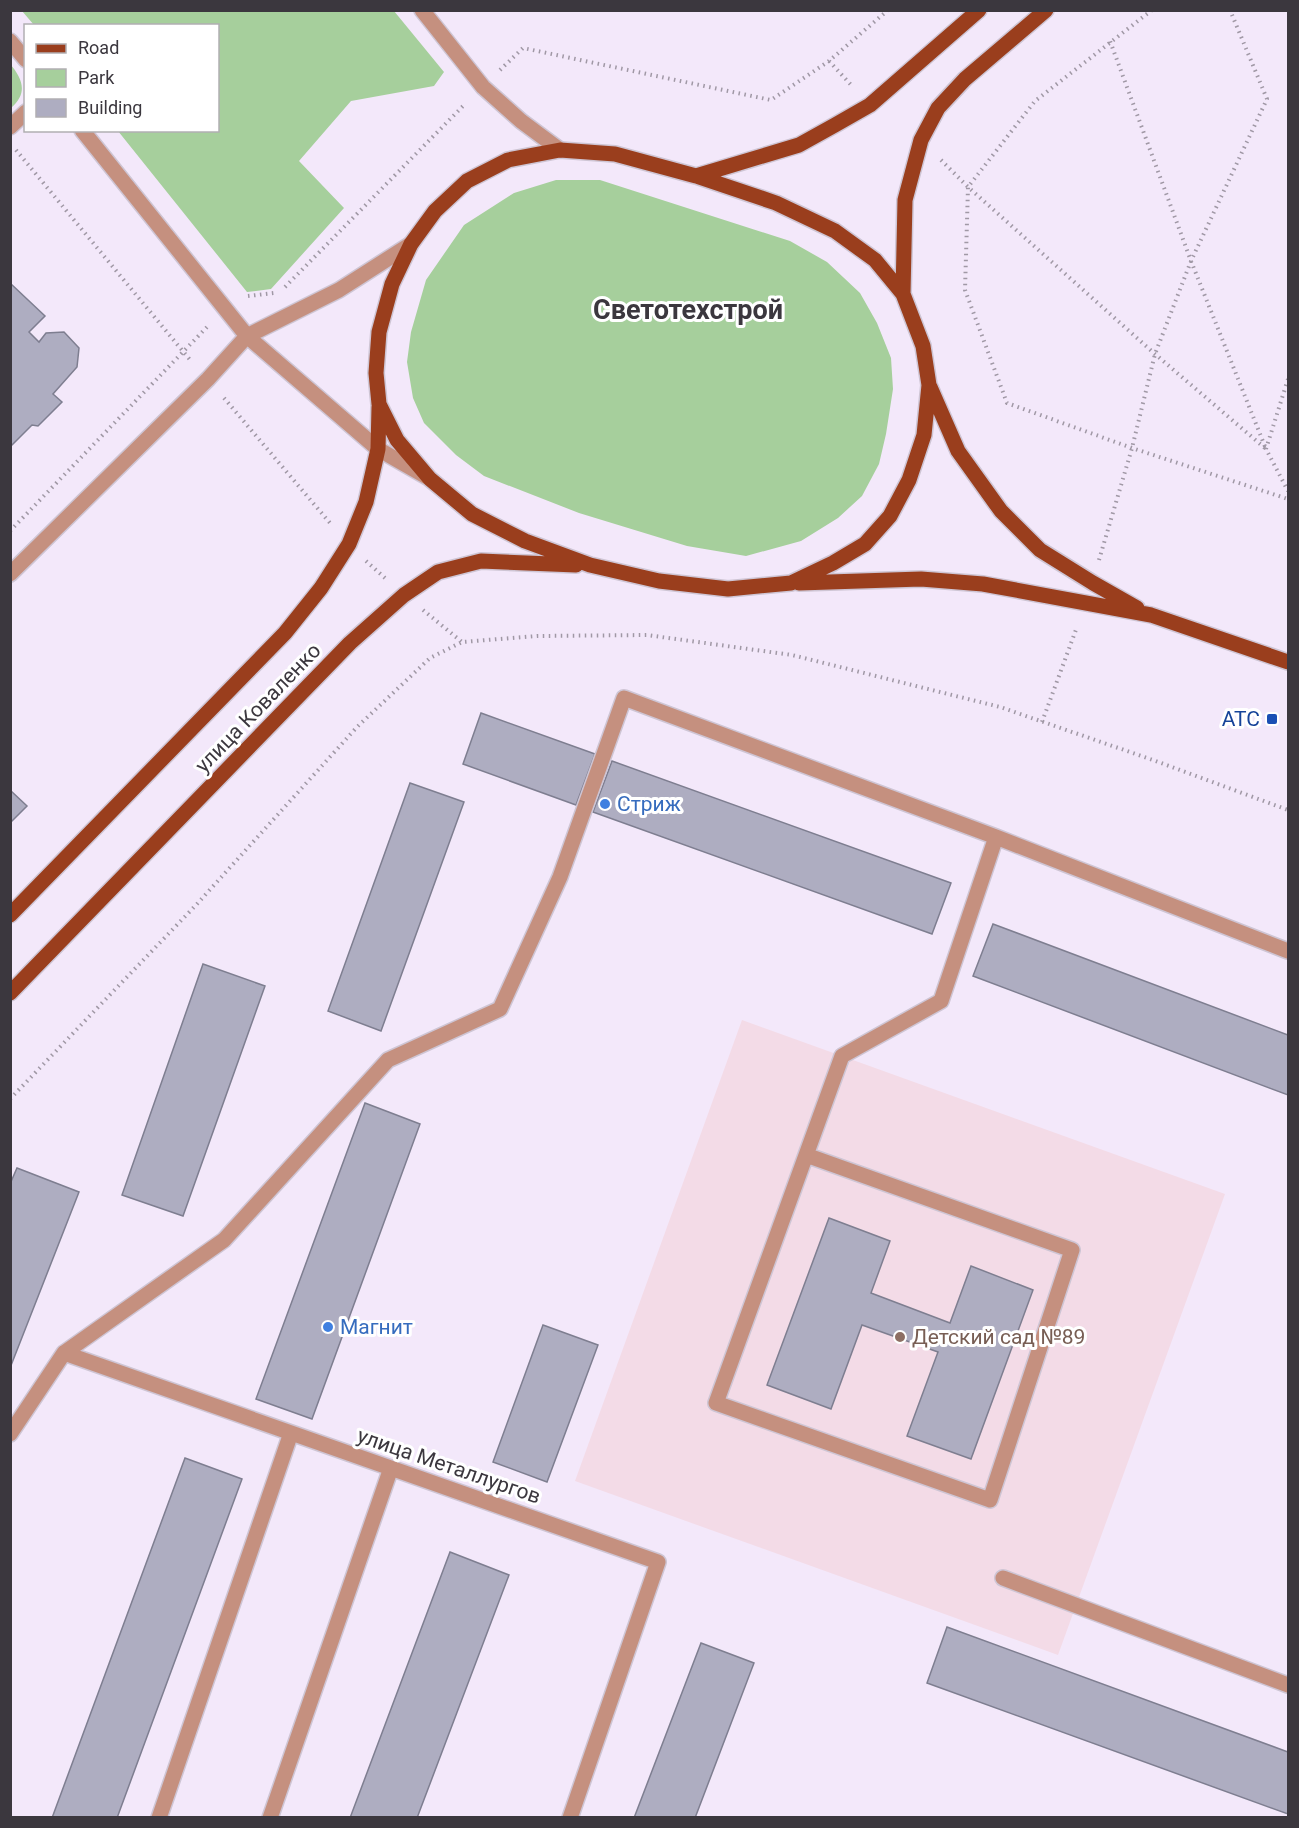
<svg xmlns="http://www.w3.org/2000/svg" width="1299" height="1828" viewBox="0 0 1299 1828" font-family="Roboto,sans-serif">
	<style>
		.education { fill: #f3dbe7 }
		.green { fill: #a6cf9c }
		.building { fill: #aeadc1; stroke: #7e7e90; stroke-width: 1.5 }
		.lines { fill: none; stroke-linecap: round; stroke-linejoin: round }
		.minor-casing { stroke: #cec5d4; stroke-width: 18 }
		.major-casing { stroke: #cec5d4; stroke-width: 18 }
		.path { stroke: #a098a5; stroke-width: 4; stroke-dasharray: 1.5 4.5; stroke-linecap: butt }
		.minor { stroke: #c5907f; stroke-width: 15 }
		.major { stroke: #9a3e1d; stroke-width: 15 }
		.transit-dot { fill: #1a4fb4; stroke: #fff; stroke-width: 2 }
		.shop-dot { fill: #3f7fe0; stroke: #fff; stroke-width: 2 }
		.education-dot { fill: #8d6e63; stroke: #fff; stroke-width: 2 }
		.labels { text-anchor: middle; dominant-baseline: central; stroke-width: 6; stroke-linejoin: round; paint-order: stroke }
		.street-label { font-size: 21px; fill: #3b373e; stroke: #fff }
		.transit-label { font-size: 21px; fill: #164399; stroke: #fff; text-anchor: end }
		.shop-label { font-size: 21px; fill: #366cbe; stroke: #fff; text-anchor: start }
		.education-label { font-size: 21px; fill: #785e54; stroke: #fff; text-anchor: start }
		.district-label { font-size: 27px; font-weight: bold; fill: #3b373e; stroke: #fff }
	</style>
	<rect width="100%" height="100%" fill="#f3e8fa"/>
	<!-- education -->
	<path class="education" d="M 742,1020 L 1225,1194 L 1058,1655 L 575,1481 Z"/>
	<!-- green -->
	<path class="green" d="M 22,11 L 394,11 L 444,72 L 434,86 L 351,101 L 299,161 L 344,208 L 271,289 L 247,292 L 118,131 L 218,130 L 218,26 L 34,25 Z
		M 10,64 C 23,79 28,93 11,108 Z
		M 556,180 L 600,180 L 790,241 L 827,262 L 860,293 L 877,323 L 891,358 L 893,389 L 886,434 L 879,464 L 862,496 L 838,518 L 801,541 L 746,556 L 687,546 L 579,513 L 484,476 L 456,455 L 424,423 L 413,398 L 407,362 L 411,332 L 426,280 L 464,225 L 514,193 Z"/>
	<!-- building -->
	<path class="building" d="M 10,283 L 45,316 L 29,332 L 39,342 L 46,333 L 64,332 L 79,348 L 77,367 L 53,394 L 62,402 L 38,426 L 32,425 L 10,447 Z
		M 481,713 L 595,754 L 576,805 L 463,764 Z
		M 612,761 L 951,883 L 932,934 L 593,812 Z
		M 410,783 L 464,802 L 381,1031 L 328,1011 Z
		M 10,790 L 27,806 L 10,823 Z
		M 993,924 L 1288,1035 L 1288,1095 L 973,976 Z
		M 203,964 L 265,986 L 183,1216 L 122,1195 Z
		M 365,1103 L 420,1124 L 312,1419 L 256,1399 Z
		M 17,1168 L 79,1192 L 10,1368 L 10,1184 Z
		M 829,1218 L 890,1241 L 871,1293 L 950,1323 L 971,1266 L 1033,1290 L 971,1459 L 907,1436 L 938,1352 L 862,1325 L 831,1409 L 767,1385 Z
		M 543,1325 L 598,1345 L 547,1482 L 493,1462 Z
		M 185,1458 L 242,1479 L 117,1818 L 52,1818 Z
		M 450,1552 L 509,1575 L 417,1818 L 350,1818 Z
		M 947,1627 L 1288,1752 L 1288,1814 L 927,1683 Z
		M 701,1643 L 754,1663 L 695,1818 L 634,1818 Z"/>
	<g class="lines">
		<defs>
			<path id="minor" d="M 422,10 L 483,87 L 521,121 L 560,150
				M 10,41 L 26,60
				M 10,127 L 26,112
				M 82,130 L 247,336 L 378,449 L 427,477
				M 10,574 L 208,379 L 247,336 L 339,290 L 411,244
				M 806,1155 L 1072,1250 L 990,1500 L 716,1403 L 842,1056 L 941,1001 L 996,837
				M 64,1353 L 224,1240 L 388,1060 L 500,1009 L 560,877 L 624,698 L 996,837 L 1288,951
				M 10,1434 L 64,1353 L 658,1562 L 570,1818
				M 1003,1578 L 1288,1685
				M 159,1818 L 291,1433
				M 270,1818 L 391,1468"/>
			<path id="major" d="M 560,150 L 615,154 L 696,176 L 776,203 L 835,231 L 875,260 L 903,294 L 923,346 L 929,385 L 924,435 L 909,480 L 890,516 L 865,544 L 833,563 L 791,583 L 728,589 L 659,581 L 590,565 L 525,541 L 472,514 L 430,479 L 397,440 L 379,404 L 376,373 L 379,332 L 392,284 L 411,244 L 435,211 L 467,181 L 508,160 Z
				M 696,176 L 799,145 L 835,125 L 870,105 L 979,10
				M 903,294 L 905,200 L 921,140 L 938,108 L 965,79 L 1046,10
				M 930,387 L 958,451 L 1001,511 L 1040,550 L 1093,583 L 1137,608
				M 799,583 L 921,579 L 983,584 L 1151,615 L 1288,662
				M 10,915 L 285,633 L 321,588 L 349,544 L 366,502 L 378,449 L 379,407
				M 10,993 L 350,643 L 404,595 L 438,572 L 481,561 L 576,565"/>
		</defs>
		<!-- minor casing -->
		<use href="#minor" class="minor-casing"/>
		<!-- major casing -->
		<use href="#major" class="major-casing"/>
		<!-- path -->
		<path class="path" d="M 1152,10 L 1035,101 L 968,187 L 965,290 L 1007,403 L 1132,448 L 1288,499
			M 829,61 L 853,87
			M 500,70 L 523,48 L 771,100 L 829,61 L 888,10
			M 16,150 L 191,361
			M 941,160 L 968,187 L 1155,354 L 1266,449 L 1191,261 L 1110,41
			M 285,287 L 465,104
			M 248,296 L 274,293
			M 1288,379 L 1266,449 L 1288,491
			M 224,398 L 330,523
			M 10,531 L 208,326
			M 1099,560 L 1132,448 L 1155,354 L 1191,261 L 1267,99 L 1230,10
			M 366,561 L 385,578
			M 423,610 L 462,642
			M 1042,722 L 1077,627
			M 10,1099 L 197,904 L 357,727 L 430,658 L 462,642 L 537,636 L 647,635 L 792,655 L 1000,707 L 1153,760 L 1288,810"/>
		<!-- minor -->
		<use href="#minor" class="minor"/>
		<!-- major -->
		<use href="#major" class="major"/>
	</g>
	<!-- markers -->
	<rect class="transit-dot" x="1266" y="713" width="12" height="12" rx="3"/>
	<g class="shop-dot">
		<circle cx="605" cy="804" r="6"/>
		<circle cx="328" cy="1327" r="6"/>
	</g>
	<circle class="education-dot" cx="900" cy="1337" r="6"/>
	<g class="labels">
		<!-- street labels -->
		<g class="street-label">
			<text transform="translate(258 708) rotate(-46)">улица Коваленко</text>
			<text transform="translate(449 1466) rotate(19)">улица Металлургов</text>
		</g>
		<!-- transit labels -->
		<g class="transit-label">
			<text x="1260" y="719">АТС</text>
		</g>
		<!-- shop labels -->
		<g class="shop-label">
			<text x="617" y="804">Стриж</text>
			<text x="340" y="1327">Магнит</text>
		</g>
		<!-- education labels -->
		<g class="education-label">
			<text x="912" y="1337">Детский сад №89</text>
		</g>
		<!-- district labels -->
		<g class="district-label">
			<text x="688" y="310">Светотехстрой</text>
		</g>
	</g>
	<!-- border -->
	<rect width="1299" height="1828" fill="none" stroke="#3b373e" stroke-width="24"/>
	<!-- legend -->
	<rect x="24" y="24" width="195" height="108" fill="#ffffff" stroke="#b1afb2" stroke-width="1.5"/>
	<rect x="36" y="44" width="30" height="9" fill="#9a3e1d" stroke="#b1afb2" stroke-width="1.5"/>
	<text x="78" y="54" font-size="18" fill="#3b373e">Road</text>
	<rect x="36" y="69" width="30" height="18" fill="#a6cf9c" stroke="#b1afb2" stroke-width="1.5"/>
	<text x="78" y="84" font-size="18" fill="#3b373e">Park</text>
	<rect x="36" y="99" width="30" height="18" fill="#aeadc1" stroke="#b1afb2" stroke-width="1.5"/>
	<text x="78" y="114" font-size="18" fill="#3b373e">Building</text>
</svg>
